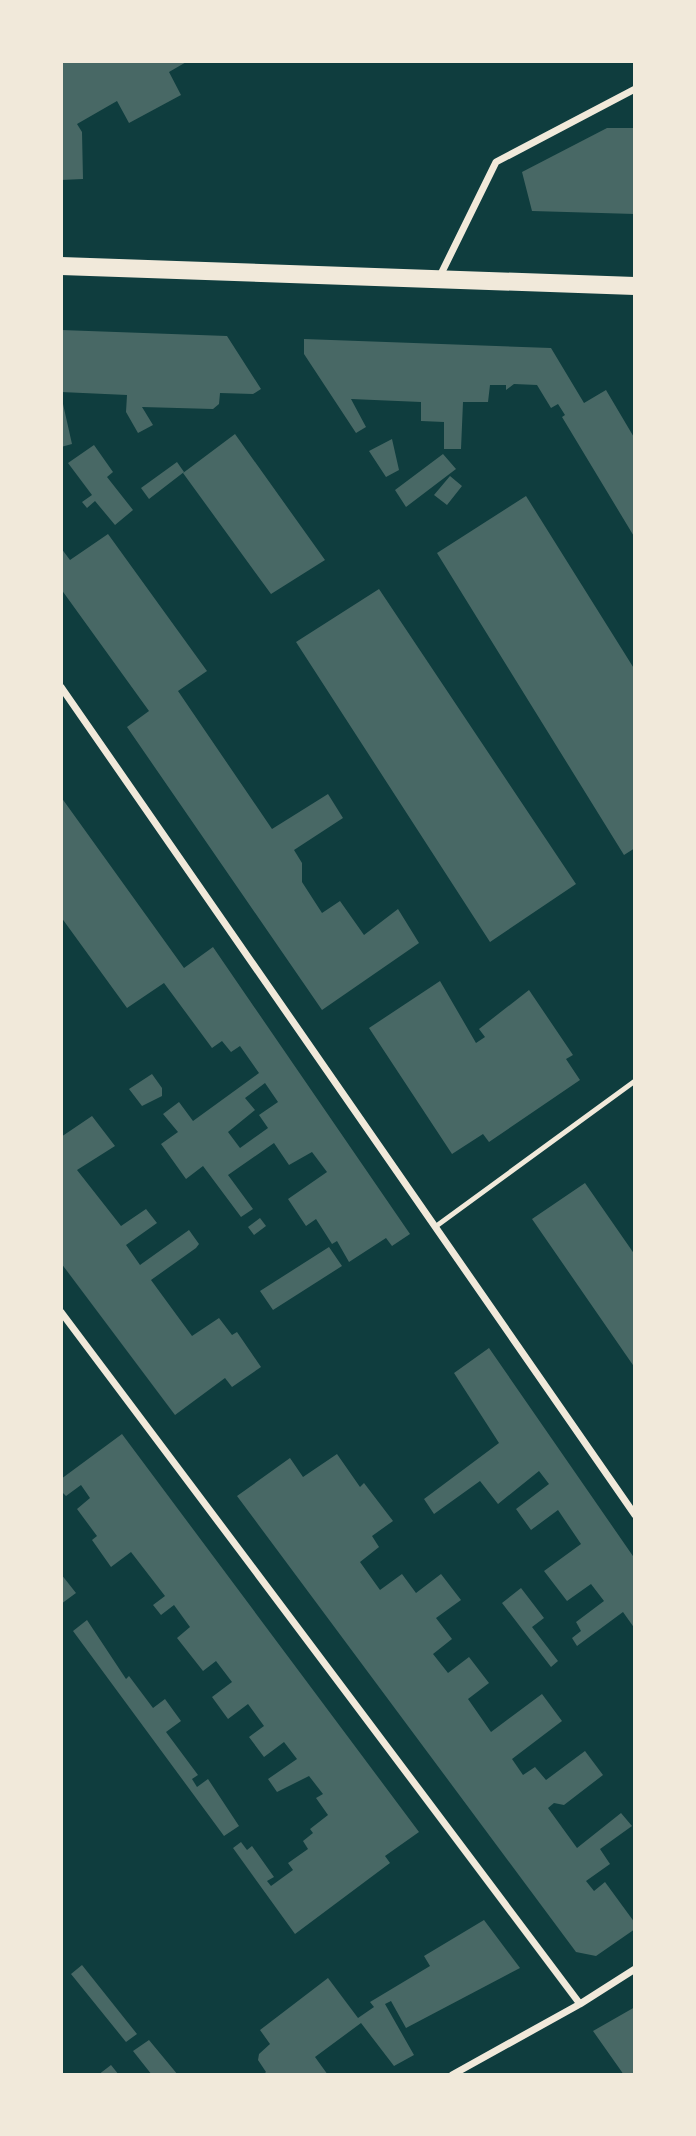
<svg xmlns="http://www.w3.org/2000/svg" width="696" height="2136" viewBox="0 0 696 2136" font-family="Commissioner,sans-serif">
	<style>
		.building { fill: #486865; fill-rule: evenodd }
		.lines { fill: none; stroke-linecap: round; stroke-linejoin: round }
		.service { stroke: #f1e9da; stroke-width: 5 }
		.minor { stroke: #f1e9da; stroke-width: 7 }
		.primary { stroke: #f1e9da; stroke-width: 18 }
	</style>
	<rect width="100%" height="100%" fill="#0f3d3e"/>
	<!-- building -->
	<path class="building" d="M 61,61 L 188,61 L 169,72 L 181,95 L 129,123 L 117,101 L 77,124 L 82,132 L 83,179 L 61,180 Z
		M 607,128 L 635,128 L 635,214 L 532,211 L 522,172 Z
		M 61,330 L 227,336 L 261,389 L 253,394 L 220,393 L 219,404 L 213,409 L 142,407 L 153,425 L 138,433 L 126,412 L 127,395 L 61,392 Z
		M 304,339 L 551,348 L 584,403 L 606,390 L 635,439 L 635,538 L 562,417 L 565,415 L 558,404 L 551,408 L 537,385 L 514,384 L 506,390 L 506,385 L 490,385 L 488,402 L 463,402 L 461,449 L 444,449 L 444,422 L 421,421 L 421,402 L 351,399 L 366,427 L 356,433 L 304,354 Z
		M 61,395 L 72,444 L 61,447 Z
		M 235,434 L 325,560 L 271,594 L 183,473 Z
		M 392,439 L 399,470 L 386,477 L 369,451 Z
		M 94,445 L 113,472 L 107,477 L 133,510 L 115,525 L 95,501 L 87,508 L 82,502 L 92,495 L 68,463 Z
		M 443,454 L 456,469 L 406,507 L 395,490 Z
		M 177,462 L 184,472 L 149,499 L 141,488 Z
		M 450,476 L 462,486 L 447,505 L 434,495 Z
		M 526,496 L 635,670 L 635,848 L 624,855 L 437,553 Z
		M 108,534 L 207,671 L 178,691 L 272,829 L 328,794 L 343,818 L 294,850 L 302,863 L 302,882 L 322,913 L 340,901 L 364,935 L 398,909 L 419,943 L 322,1010 L 127,727 L 149,711 L 61,589 L 61,548 L 70,560 Z
		M 379,589 L 576,884 L 490,942 L 296,642 Z
		M 61,797 L 184,968 L 213,947 L 410,1234 L 392,1246 L 386,1238 L 349,1262 L 337,1241 L 332,1244 L 316,1219 L 306,1226 L 288,1199 L 327,1172 L 312,1152 L 289,1165 L 274,1143 L 228,1175 L 253,1209 L 241,1217 L 203,1166 L 186,1179 L 161,1144 L 178,1132 L 163,1114 L 179,1102 L 193,1121 L 259,1073 L 240,1046 L 231,1052 L 222,1041 L 212,1048 L 164,983 L 127,1008 L 61,917 ZM 265,1083 L 278,1102 L 259,1115 L 268,1128 L 240,1148 L 228,1132 L 255,1110 L 245,1098 Z
		M 440,981 L 476,1043 L 485,1037 L 479,1029 L 529,990 L 573,1055 L 566,1059 L 580,1080 L 489,1142 L 483,1134 L 452,1154 L 369,1028 Z
		M 152,1074 L 162,1088 L 162,1096 L 142,1106 L 129,1089 Z
		M 92,1116 L 115,1146 L 77,1170 L 121,1226 L 146,1209 L 157,1223 L 126,1245 L 140,1265 L 189,1230 L 199,1244 L 196,1248 L 151,1280 L 192,1336 L 219,1318 L 232,1335 L 237,1332 L 261,1367 L 232,1387 L 225,1378 L 175,1415 L 61,1263 L 61,1137 Z
		M 585,1183 L 635,1255 L 635,1368 L 532,1219 Z
		M 260,1218 L 266,1226 L 254,1235 L 248,1227 Z
		M 329,1247 L 342,1266 L 273,1310 L 260,1291 Z
		M 489,1348 L 635,1559 L 635,1629 L 623,1612 L 577,1646 L 572,1638 L 581,1631 L 576,1622 L 604,1601 L 591,1584 L 567,1601 L 544,1571 L 581,1544 L 558,1510 L 531,1530 L 516,1509 L 549,1484 L 539,1471 L 498,1504 L 480,1481 L 434,1514 L 424,1499 L 499,1443 L 454,1373 Z
		M 122,1434 L 419,1832 L 385,1856 L 390,1863 L 295,1934 L 233,1848 L 241,1842 L 247,1850 L 252,1846 L 274,1877 L 267,1881 L 271,1886 L 293,1870 L 288,1863 L 308,1849 L 303,1841 L 313,1833 L 310,1829 L 328,1815 L 316,1798 L 323,1794 L 309,1776 L 277,1792 L 268,1779 L 297,1759 L 284,1742 L 264,1757 L 249,1737 L 264,1726 L 248,1704 L 228,1719 L 212,1697 L 232,1682 L 216,1661 L 203,1671 L 177,1638 L 190,1627 L 174,1605 L 161,1615 L 153,1605 L 165,1596 L 131,1552 L 111,1567 L 92,1540 L 97,1536 L 77,1509 L 90,1498 L 81,1485 L 66,1496 L 61,1491 L 61,1479 Z
		M 337,1454 L 360,1487 L 364,1483 L 393,1521 L 372,1536 L 379,1547 L 360,1562 L 380,1590 L 402,1574 L 416,1593 L 441,1574 L 461,1600 L 436,1618 L 452,1639 L 433,1654 L 448,1673 L 469,1657 L 489,1683 L 468,1699 L 491,1732 L 542,1694 L 562,1721 L 512,1759 L 523,1775 L 535,1767 L 546,1780 L 585,1751 L 603,1775 L 564,1805 L 554,1803 L 548,1808 L 577,1848 L 621,1813 L 632,1826 L 600,1849 L 610,1864 L 586,1881 L 594,1891 L 605,1882 L 635,1923 L 635,1929 L 596,1956 L 576,1952 L 237,1496 L 290,1458 L 303,1477 Z
		M 61,1574 L 76,1593 L 61,1604 Z
		M 521,1588 L 544,1618 L 532,1627 L 558,1661 L 551,1667 L 502,1603 Z
		M 87,1620 L 126,1679 L 129,1676 L 153,1708 L 165,1699 L 181,1721 L 166,1732 L 198,1775 L 192,1779 L 197,1787 L 208,1779 L 239,1826 L 224,1836 L 73,1631 Z
		M 484,1920 L 520,1968 L 406,2028 L 391,2001 L 385,2004 L 414,2055 L 394,2066 L 361,2023 L 315,2057 L 328,2075 L 263,2075 L 266,2072 L 258,2060 L 259,2054 L 270,2044 L 260,2030 L 328,1978 L 358,2018 L 374,2007 L 370,2002 L 430,1966 L 424,1956 Z
		M 82,1965 L 137,2034 L 126,2042 L 71,1974 Z
		M 635,2007 L 635,2075 L 624,2075 L 593,2031 Z
		M 149,2040 L 178,2075 L 152,2075 L 133,2051 Z
		M 111,2065 L 119,2075 L 98,2075 Z"/>
	<g class="lines">
		<!-- service -->
		<path class="service" d="M 435,1227 L 635,1081"/>
		<!-- minor -->
		<path class="minor" d="M 439,278 L 496,162 L 635,89
			M 61,687 L 635,1515
			M 61,1312 L 580,2004
			M 452,2075 L 580,2004 L 635,1969"/>
		<!-- primary -->
		<path class="primary" d="M 61,266 L 635,286"/>
	</g>
	<!-- border -->
	<rect width="696" height="2136" fill="none" stroke="#f1e9da" stroke-width="126"/>
</svg>
